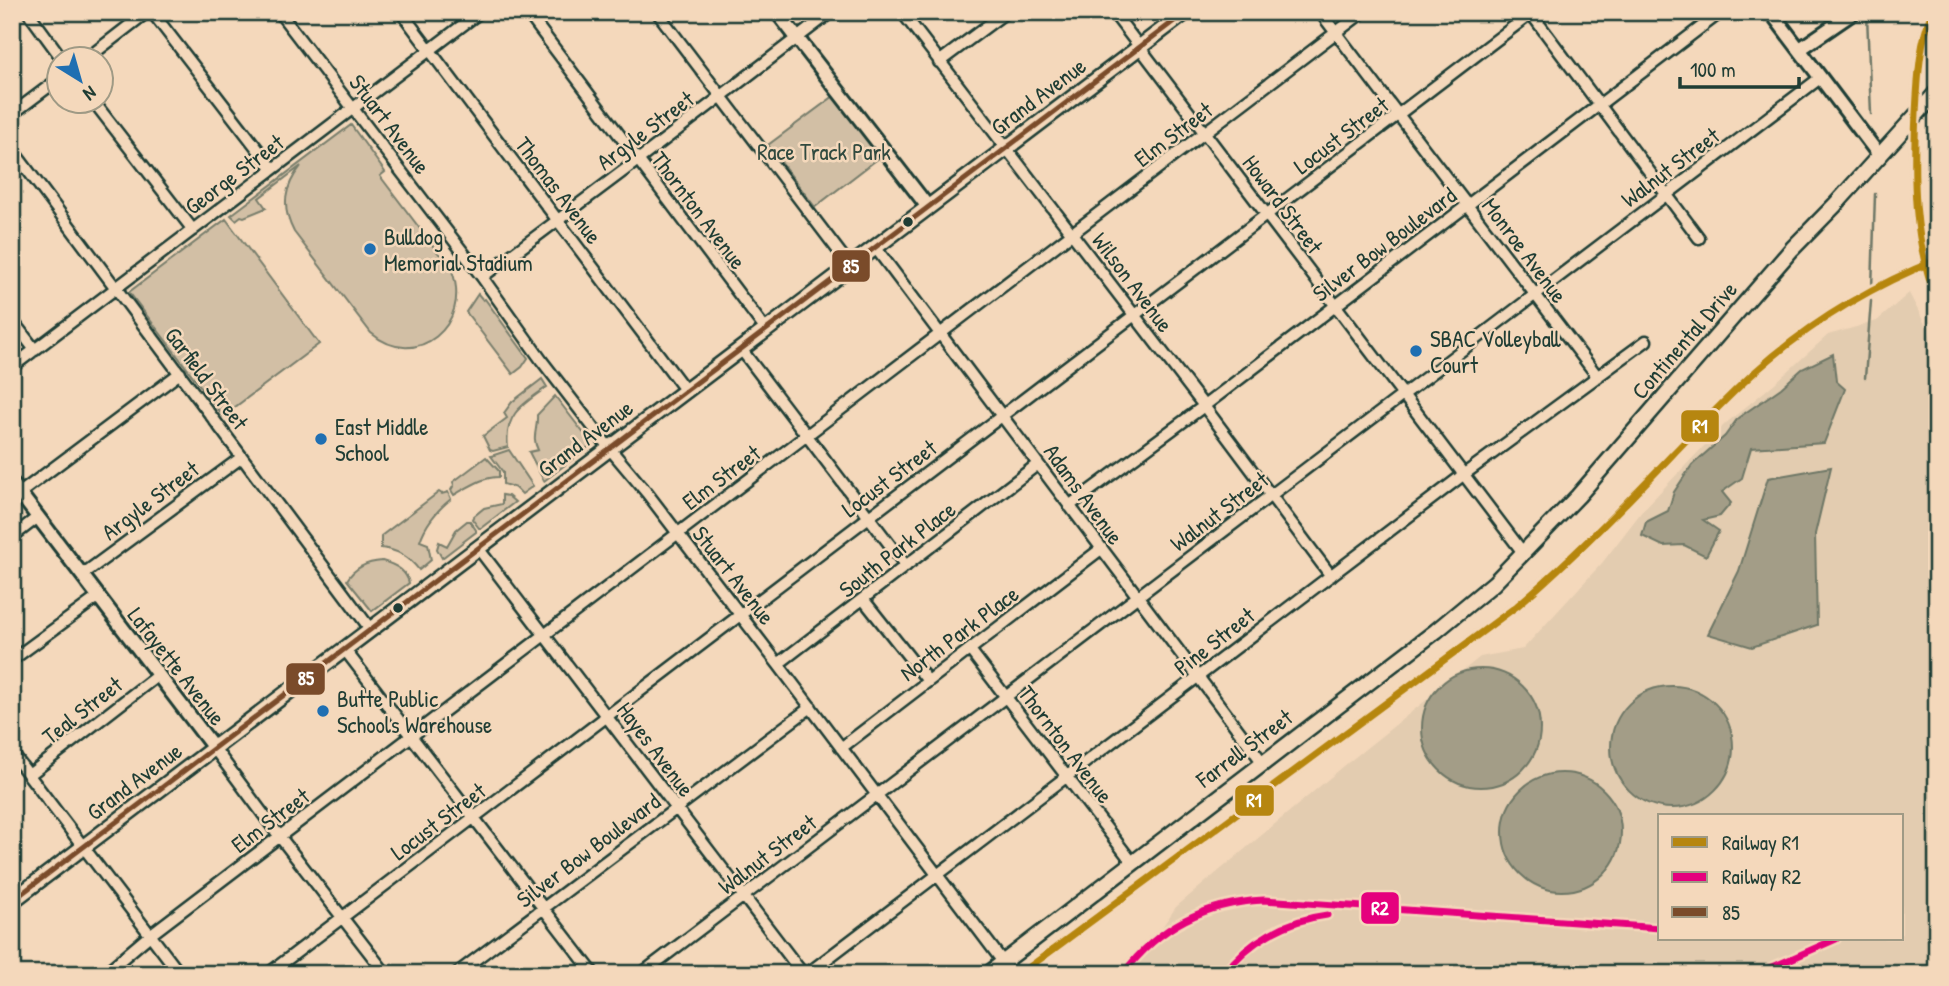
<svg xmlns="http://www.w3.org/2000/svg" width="1949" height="986" viewBox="0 0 1949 986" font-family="'Patrick Hand',sans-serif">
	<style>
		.built { fill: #e3ccb0; fill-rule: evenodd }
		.green { fill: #d2bfa5; stroke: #787e6c; stroke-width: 2 }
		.water { fill: #a39d87; stroke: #6e7766; stroke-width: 2 }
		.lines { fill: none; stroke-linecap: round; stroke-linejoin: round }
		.stream { stroke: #6e7766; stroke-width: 2.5 }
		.minor-casing { stroke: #1f3d34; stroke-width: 15 }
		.tertiary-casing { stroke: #1f3d34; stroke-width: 18 }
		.secondary-casing { stroke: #1f3d34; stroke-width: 19 }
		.minor { stroke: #f4d8bb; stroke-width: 10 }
		.tertiary { stroke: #f4d8bb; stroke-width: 12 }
		.secondary { stroke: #f4d8bb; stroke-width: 14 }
		.bus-1-casing { stroke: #f4d8bb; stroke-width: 10 }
		.bus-1 { stroke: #7a4b2a; stroke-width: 5 }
		.rail-1-casing { stroke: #f4d8bb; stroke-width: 12 }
		.rail-2-casing { stroke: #f4d8bb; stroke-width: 12 }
		.rail-1 { stroke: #b68610; stroke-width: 7 }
		.rail-2 { stroke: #e5007d; stroke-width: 7 }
		.bus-dot { fill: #1f3d34; stroke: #f4d8bb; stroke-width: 2.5 }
		.poi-dot { fill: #1f6fb2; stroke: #f4d8bb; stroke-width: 2.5 }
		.labels { text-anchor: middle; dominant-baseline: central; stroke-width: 5; stroke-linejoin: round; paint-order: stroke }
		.street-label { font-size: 23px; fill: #1f3d34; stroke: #f4d8bb }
		.park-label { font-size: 23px; fill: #314a3f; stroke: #f4d8bb }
		.poi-label { font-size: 23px; fill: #1f3d34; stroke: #f4d8bb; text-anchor: start }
		.line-badge { stroke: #f4d8bb; stroke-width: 2.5 }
		.badge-label { font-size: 19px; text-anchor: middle; font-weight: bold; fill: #fff }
	</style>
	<rect width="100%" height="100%" fill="#f4d8bb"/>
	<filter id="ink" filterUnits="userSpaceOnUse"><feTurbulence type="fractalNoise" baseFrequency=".0143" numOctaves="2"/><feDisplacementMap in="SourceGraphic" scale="14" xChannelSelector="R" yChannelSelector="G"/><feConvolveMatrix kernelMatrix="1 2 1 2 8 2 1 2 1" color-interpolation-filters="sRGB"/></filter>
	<g filter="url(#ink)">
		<!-- built -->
		<path class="built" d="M 1909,293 L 1929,332 L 1937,360 L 1937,974 L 1130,974 L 1176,907 L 1344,766 L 1480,657 L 1523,649 L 1602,563 L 1643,510 L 1725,424 L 1775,383 L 1828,335 L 1877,321 ZM 1660,816 L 1902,816 L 1902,939 L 1660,939 Z"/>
		<!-- green -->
		<path class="green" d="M 834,96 L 880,157 L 815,207 L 768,145 Z
			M 351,125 L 385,172 L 380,176 L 452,271 C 472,324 417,372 371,333 L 294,232 C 281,207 284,187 301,166 L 259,198 L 266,208 L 244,217 L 241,216 L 236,220 L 231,215 Z
			M 226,219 L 319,344 L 223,416 L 129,292 Z
			M 478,294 L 483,300 L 485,299 L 528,358 L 522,367 L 513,374 L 466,312 Z
			M 542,379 L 547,387 C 523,404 504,414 508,447 L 493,451 L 490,450 L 483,436 L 507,418 L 504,413 L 512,402 Z
			M 555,396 L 592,444 L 544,481 L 529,452 L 538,450 C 531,436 538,430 537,415 Z
			M 509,450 L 533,486 L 522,494 L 516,488 L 503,484 L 503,472 L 491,456 Z
			M 486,457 L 499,471 L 499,477 C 482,477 469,487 454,495 L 451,490 L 454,485 L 453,482 Z
			M 439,492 L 442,494 L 448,492 L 451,499 C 436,511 426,523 420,541 L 428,544 L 431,560 L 419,570 C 409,557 398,550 381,548 L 381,536 Z
			M 502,495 L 508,496 L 515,502 L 481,528 L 479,528 L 472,519 L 473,517 L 484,508 L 502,504 Z
			M 467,521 L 470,521 L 476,530 L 476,532 L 442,558 L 437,549 L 439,542 L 447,546 L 456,530 Z
			M 382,561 C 394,564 406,570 409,583 L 372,611 L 347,580 C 355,567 367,562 382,561 Z"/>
		<!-- water -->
		<path class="water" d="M 1833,354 L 1836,381 L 1845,389 L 1824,443 L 1751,448 L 1742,478 L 1722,492 L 1731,503 L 1720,516 L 1703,520 L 1719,531 L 1706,556 L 1684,545 L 1663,546 L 1642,536 L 1646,522 L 1668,511 L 1674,492 L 1692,465 L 1725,436 L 1738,418 L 1781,388 L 1802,369 Z
			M 1831,467 L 1815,534 L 1817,625 L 1752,647 L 1708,634 L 1739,571 L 1768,478 Z
			M1422 728a59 59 0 1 1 118 0a59 59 0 1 1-118 0Z
			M1611 747a61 61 0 1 1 122 0a61 61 0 1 1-122 0Z
			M1503 832a59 59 0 1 1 118 0a59 59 0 1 1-118 0Z"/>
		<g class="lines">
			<!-- stream -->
			<path class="stream" d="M 1867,15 L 1871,114
				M 1872,289 L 1875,194
				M 1865,378 L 1871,301"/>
			<defs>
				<path id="minor" d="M 28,12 L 63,60
					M 152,12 L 273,169
					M 279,12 L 482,277 L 542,361 L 610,449 L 647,493 L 778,664 L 1003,962
					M 401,12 L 686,391
					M 527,12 L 766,330
					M 657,12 L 850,266
					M 902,12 L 1204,406 L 1331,576
					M 1113,12 L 1524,554
					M 1320,12 L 1598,377
					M 1530,12 L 1699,238
					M 85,60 L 147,12
					M 939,62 L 1006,12
					M 94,102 L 193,230
					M 12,114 L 60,78
					M 12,149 L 371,630
					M 875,247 C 1005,419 1133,592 1263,763
					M 482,277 L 638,160 L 831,12
					M 12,320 L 35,350
					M 741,349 L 906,566
					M 12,367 L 480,12
					M 20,493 L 180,373
					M 1069,506 L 1204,406 L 1721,12
					M 12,537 L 38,517
					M 478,548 L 803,974
					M 82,575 L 242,457
					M 863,599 L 928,681
					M 345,650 L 594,974
					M 970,650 L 1132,862
					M 12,660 L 98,597
					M 778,664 L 1038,464
					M 214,748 L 280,837 L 386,974
					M 841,748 L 1101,549
					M 12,753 L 180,974
					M 29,775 L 158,675
					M 104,974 L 150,935 L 1363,12
					M 268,974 L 1533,12
					M 456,974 L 811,707
					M 641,974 L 1820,78
					M 807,974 L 1463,475 L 1646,341"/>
				<path id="tertiary" d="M 777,12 L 928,207
					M 1771,12 L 1879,155
					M 1800,49 L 1854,12
					M 12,483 L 214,748"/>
				<path id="secondary" d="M 12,901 L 1186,12
					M 988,974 L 1436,631 L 1494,583 L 1578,496 L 1792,249 L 1835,205 L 1937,92"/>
			</defs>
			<!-- minor casing -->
			<use href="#minor" class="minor-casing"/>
			<!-- tertiary casing -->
			<use href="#tertiary" class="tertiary-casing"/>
			<!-- secondary casing -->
			<use href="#secondary" class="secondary-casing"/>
			<!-- minor -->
			<use href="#minor" class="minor"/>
			<!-- tertiary -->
			<use href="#tertiary" class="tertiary"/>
			<!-- secondary -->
			<use href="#secondary" class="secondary"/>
			<defs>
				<path id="bus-1" d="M 12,901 L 1186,12"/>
			</defs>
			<!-- bus-1 casing -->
			<use href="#bus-1" class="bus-1-casing"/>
			<!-- bus-1 -->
			<use href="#bus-1" class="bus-1"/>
			<defs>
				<path id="rail-1" d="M 1932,12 C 1919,44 1918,79 1916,113 C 1913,176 1913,241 1937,300
					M 1020,974 L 1517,606 C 1572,559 1623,507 1673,454 C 1700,426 1727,397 1756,371 C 1809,324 1871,286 1937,260"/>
				<path id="rail-2" d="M 1123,974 C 1159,926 1205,903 1264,900 L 1660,928
					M 1224,974 C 1248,941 1287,920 1327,915
					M 1757,974 L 1836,939"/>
			</defs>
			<!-- rail-1 casing -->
			<use href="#rail-1" class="rail-1-casing"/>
			<!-- rail-2 casing -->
			<use href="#rail-2" class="rail-2-casing"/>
			<!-- rail-1 -->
			<use href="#rail-1" class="rail-1"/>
			<!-- rail-2 -->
			<use href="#rail-2" class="rail-2"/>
		</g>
	</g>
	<!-- markers -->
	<g class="bus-dot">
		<circle cx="908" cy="222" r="6"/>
		<circle cx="398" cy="608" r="6"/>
	</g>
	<g class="poi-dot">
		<circle cx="370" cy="249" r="7"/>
		<circle cx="1416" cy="351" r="7"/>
		<circle cx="321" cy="439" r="7"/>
		<circle cx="323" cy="711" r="7"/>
	</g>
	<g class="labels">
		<!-- street labels -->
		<g class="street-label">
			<text transform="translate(1038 96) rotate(-37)">Grand Avenue</text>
			<text transform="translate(390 124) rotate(53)">Stuart Avenue</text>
			<text transform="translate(645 130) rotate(-37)">Argyle Street</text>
			<text transform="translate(1173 134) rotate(-37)">Elm Street</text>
			<text transform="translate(1341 135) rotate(-37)">Locust Street</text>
			<text transform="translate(1670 167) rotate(-37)">Walnut Street</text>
			<text transform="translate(234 174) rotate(-37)">George Street</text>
			<text transform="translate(559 190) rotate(53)">Thomas Avenue</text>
			<text transform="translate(1283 204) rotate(53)">Howard Street</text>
			<text transform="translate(699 210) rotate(53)">Thornton Avenue</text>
			<text transform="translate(1384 244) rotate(-37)">Silver Bow Boulevard</text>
			<text transform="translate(1525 250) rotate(53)">Monroe Avenue</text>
			<text transform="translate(1133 282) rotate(53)">Wilson Avenue</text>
			<text transform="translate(1684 340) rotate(-49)">Continental Drive</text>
			<text transform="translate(207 378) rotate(53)">Garfield Street</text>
			<text transform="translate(585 438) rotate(-37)">Grand Avenue</text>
			<text transform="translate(721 477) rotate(-37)">Elm Street</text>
			<text transform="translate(889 478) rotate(-37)">Locust Street</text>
			<text transform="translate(1084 494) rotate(54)">Adams Avenue</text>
			<text transform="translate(150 500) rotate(-37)">Argyle Street</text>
			<text transform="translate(1219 511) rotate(-37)">Walnut Street</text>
			<text transform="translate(897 549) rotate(-38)">South Park Place</text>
			<text transform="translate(734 575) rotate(52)">Stuart Avenue</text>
			<text transform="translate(959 633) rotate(-37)">North Park Place</text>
			<text transform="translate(1214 641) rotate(-38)">Pine Street</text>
			<text transform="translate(177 666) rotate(52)">Lafayette Avenue</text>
			<text transform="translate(82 710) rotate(-38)">Teal Street</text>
			<text transform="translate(1066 744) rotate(53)">Thornton Avenue</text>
			<text transform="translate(1244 748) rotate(-37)">Farrell Street</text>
			<text transform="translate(656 749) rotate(53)">Hayes Avenue</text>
			<text transform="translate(134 781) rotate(-37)">Grand Avenue</text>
			<text transform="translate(270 820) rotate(-37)">Elm Street</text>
			<text transform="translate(438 821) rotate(-37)">Locust Street</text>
			<text transform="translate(588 850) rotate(-37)">Silver Bow Boulevard</text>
			<text transform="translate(767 854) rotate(-37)">Walnut Street</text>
		</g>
		<!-- park labels -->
		<g class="park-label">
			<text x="824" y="151">Race Track Park</text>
		</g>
		<!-- poi labels -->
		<g class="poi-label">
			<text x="384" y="236">Bulldog<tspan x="384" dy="26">Memorial Stadium</tspan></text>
			<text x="1430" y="338">SBAC Volleyball<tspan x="1430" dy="26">Court</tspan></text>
			<text x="335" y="426">East Middle<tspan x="335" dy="26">School</tspan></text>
			<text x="337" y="698">Butte Public<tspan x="337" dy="26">Schools Warehouse</tspan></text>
		</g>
	</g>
	<g class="line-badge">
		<rect x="831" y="249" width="40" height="34" rx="7" fill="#7a4b2a"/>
		<rect x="1680" y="409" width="40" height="34" rx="7" fill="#b68610"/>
		<rect x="285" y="662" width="41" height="34" rx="7" fill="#7a4b2a"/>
		<rect x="1234" y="784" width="41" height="33" rx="7" fill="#b68610"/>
		<rect x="1360" y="891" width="40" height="34" rx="7" fill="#e5007d"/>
	</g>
	<g class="badge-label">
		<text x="851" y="273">85</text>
		<text x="1700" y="433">R1</text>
		<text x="306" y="685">85</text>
		<text x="1254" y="807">R1</text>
		<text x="1380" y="915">R2</text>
	</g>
	<!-- margin -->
	<rect width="1949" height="986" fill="none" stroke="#f4d8bb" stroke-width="42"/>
	<rect x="21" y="21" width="1907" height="944" fill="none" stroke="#1f3d34" stroke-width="2.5" filter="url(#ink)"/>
	<!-- legend -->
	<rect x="1658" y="814" width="245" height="126" fill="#f4d8bb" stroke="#9f9a85" stroke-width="2"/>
	<rect x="1672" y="837" width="35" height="10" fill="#b68610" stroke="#9f9a85" stroke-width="2"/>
	<text x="1722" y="850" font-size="21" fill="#1f3d34">Railway R1</text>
	<rect x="1672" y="872" width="35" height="10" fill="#e5007d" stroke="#9f9a85" stroke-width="2"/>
	<text x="1722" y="884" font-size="21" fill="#1f3d34">Railway R2</text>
	<rect x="1672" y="907" width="35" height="10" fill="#7a4b2a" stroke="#9f9a85" stroke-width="2"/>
	<text x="1722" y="920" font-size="21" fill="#1f3d34">85</text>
	<!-- north arrow -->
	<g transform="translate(80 80) rotate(143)"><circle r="33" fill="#f4d8bb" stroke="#9f9a85" stroke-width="2"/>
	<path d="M0-5L12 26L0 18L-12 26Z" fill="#1f6fb2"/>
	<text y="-10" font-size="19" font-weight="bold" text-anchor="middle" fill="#1f3d34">N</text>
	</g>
	<!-- scale -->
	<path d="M1680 77v10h119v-10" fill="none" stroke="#1f3d34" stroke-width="3.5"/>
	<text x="1690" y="77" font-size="21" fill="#1f3d34" stroke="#f4d8bb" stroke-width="5" paint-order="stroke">100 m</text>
</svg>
